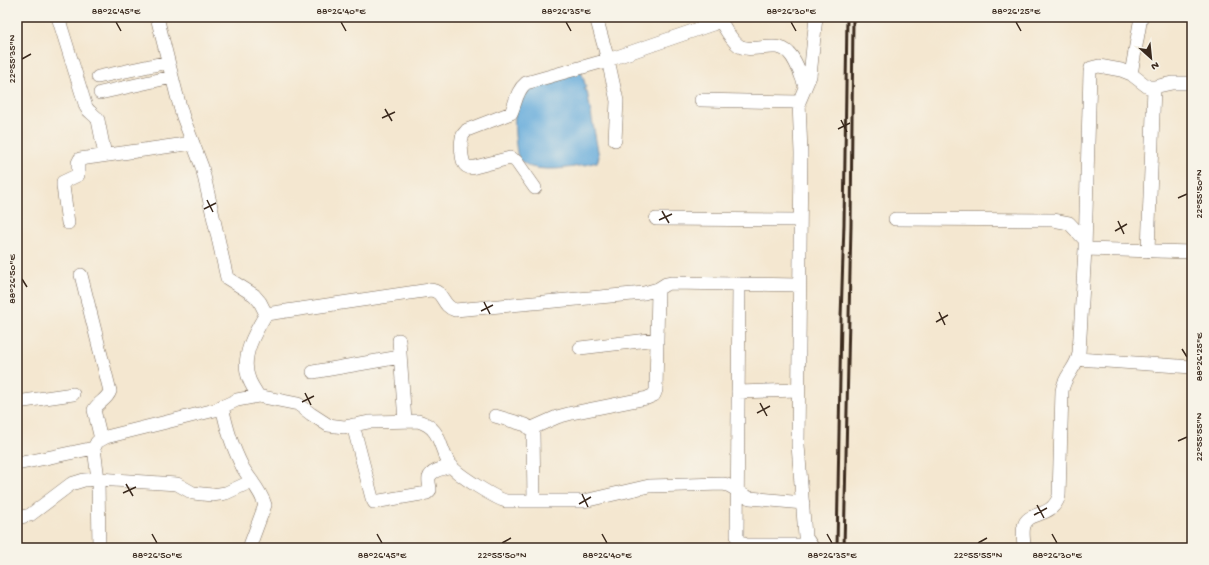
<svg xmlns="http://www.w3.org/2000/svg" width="1209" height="565" viewBox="0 0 1209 565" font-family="'Gochi Hand',sans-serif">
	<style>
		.water { fill: #65abdb; stroke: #506a7c }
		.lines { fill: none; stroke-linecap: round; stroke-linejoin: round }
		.minor-casing { stroke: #7c6c5c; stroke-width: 14 }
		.minor { stroke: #fff; stroke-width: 13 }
		.rail { stroke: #3b2a1e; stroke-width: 3 }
		.ticks { fill: none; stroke: #3b2a1e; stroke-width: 1.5 }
		.neatline { fill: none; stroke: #3b2a1e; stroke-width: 1.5 }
		.ticks-label { font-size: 10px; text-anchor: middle; fill: #3b2a1e }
	</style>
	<rect width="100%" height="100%" fill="#f7f3e8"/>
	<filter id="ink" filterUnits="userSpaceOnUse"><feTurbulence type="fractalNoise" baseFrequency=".025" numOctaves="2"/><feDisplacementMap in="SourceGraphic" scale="8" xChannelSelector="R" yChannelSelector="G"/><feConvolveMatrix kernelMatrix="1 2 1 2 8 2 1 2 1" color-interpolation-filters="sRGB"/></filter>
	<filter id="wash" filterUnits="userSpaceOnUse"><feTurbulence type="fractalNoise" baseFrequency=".012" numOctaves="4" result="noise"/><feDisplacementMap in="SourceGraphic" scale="16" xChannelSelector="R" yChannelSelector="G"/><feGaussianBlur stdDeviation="0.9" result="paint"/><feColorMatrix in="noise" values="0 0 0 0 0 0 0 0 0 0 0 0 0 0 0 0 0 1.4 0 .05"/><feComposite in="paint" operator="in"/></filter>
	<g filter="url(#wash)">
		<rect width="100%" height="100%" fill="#f4e7d0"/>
		<!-- water -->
		<path class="water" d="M 581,71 L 586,87 L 584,89 L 587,91 L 599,157 L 597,162 C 578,167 551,172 531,167 C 527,165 522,162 518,159 C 515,141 509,100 527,88 C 533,84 543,83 551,80 L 552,84 L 556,82 L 555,80 Z"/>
	</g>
	<g filter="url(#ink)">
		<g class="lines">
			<defs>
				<path id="minor" d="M 58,17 L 86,107 C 89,113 95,114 98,120 L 105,155
					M 157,17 L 177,96 L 183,117 L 202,167 L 227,278 L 254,295 L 260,302 L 266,314 C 255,332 240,357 249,379 C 251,385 255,390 258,396 L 298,404 L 311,414 L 328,425 L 344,427 L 369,422 L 418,421 C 443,428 438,449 451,466 C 459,476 495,498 506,501 L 584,501 L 649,486 L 723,484 C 734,485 739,495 750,498 L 803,503
					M 596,17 L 608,60 L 617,101 L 615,140
					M 720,20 C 725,28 730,39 738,45 C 751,55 776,39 789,53 C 797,61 801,76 805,86
					M 1131,74 L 1141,17
					M 98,77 L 168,62
					M 100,93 L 172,77
					M 701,100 L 799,102
					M 535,188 L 516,161 L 510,158 L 475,167 C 472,168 469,168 466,166 C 461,163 460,140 463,135 C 464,133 466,132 467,130 L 511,113 C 516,103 516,91 526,83 L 608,60 L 713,24 L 722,17
					M 656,219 L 800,220
					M 895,219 L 1053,220 L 1069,223 L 1085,240
					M 68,223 L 63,186 L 63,182 L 78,175 L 78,163 L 80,159 L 193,143
					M 1085,249 L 1192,252
					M 1148,251 L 1154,87
					M 81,275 L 110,391 C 107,400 98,402 94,410 L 101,439
					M 739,284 L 737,536 L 738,541 L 746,545 L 811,545
					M 266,314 L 430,290 C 445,291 441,306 455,310 L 644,293 L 658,289 L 666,284 L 671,283 L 799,285
					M 399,340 L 405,421
					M 580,348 L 657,339
					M 1078,359 L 1192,367
					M 313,372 L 400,357
					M 738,392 L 798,390
					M 17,402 L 73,394
					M 222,406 C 227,430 232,446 243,468 C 250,480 261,491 265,505 L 249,548
					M 495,416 L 526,425 L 533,432 L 534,501
					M 353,425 L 372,498 L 374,502 L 427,493 L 430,490 C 430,486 428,481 429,478 C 431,470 445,468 452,466
					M 530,429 L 557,417 L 572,413 L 647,398 L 654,395 L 656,390 L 658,289
					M 94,448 L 98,479 L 99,548
					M 17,464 L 94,448 L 97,442 L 106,437 L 215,410 L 237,400 L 258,396
					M 17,518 L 30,515 L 71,484 L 84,480 L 98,479 L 177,484 L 193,493 L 212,495 L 226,493 L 252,481
					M 813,548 L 805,536 L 798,445 L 801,153 L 799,102 L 810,76 L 816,17
					M 1024,548 C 1024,541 1022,532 1024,526 C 1028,510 1052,519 1059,496 L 1062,391 C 1064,375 1077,368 1079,353 L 1085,249 L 1090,72 L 1091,68 L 1099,66 L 1121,70 L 1131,74 L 1148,87 L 1154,87 L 1172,83 L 1192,83"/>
			</defs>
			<!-- minor casing -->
			<use href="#minor" class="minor-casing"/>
			<!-- minor -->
			<use href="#minor" class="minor"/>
			<!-- rail -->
			<path class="rail" d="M 837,548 L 841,318 L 844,224 L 847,17
				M 844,548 L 851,225 L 853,17"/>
		</g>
	</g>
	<!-- ticks -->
	<path class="ticks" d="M 116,22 L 121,31M 341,22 L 346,31M 566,22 L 571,31M 791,22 L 796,31M 1016,22 L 1021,31M 22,59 L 31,54M 385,109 L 392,121M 382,118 L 395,112M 841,120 L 847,132M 838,129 L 850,123M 1178,198 L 1187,194M 207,200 L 213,212M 204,209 L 216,203M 662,211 L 669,223M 659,220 L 672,214M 1118,221 L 1124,234M 1115,231 L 1127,224M 22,279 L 27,287M 484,302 L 490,314M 481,311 L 493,305M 939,312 L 945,325M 936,322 L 948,315M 1182,349 L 1187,357M 305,393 L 311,405M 302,402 L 314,396M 760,403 L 767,416M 757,413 L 770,406M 1178,441 L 1187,437M 126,484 L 133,496M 123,493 L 136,487M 582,494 L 588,507M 579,504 L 591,497M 1037,505 L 1044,518M 1034,515 L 1047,508M 152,534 L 157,543M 377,534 L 382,543M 602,534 L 607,543M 827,534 L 832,543M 1052,534 L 1057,543M 502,543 L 511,538M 978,543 L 987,538"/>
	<!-- margin -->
	<rect width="1209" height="565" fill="none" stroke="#f7f3e8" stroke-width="44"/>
	<!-- north arrow -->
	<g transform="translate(1151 58) rotate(153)" stroke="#f7f3e8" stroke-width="3" paint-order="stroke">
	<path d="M0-3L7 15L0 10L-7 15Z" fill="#3b2a1e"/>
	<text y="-6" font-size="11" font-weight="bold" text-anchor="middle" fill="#3b2a1e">N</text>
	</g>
	<rect x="22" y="22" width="1165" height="521" class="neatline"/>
	<g class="ticks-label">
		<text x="116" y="14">88°26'45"E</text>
		<text x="341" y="14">88°26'40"E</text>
		<text x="566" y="14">88°26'35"E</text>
		<text x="791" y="14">88°26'30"E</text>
		<text x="1016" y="14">88°26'25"E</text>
		<text transform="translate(11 59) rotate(-90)" y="4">22°55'35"N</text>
		<text transform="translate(1198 194) rotate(-90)" y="4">22°55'50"N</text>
		<text transform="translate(11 279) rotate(-90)" y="4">88°26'50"E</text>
		<text transform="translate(1198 357) rotate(-90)" y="4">88°26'25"E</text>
		<text transform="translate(1198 437) rotate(-90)" y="4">22°55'55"N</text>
		<text x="157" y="558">88°26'50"E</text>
		<text x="382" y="558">88°26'45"E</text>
		<text x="502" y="558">22°55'50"N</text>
		<text x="607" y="558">88°26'40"E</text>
		<text x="832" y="558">88°26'35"E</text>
		<text x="978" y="558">22°55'55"N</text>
		<text x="1057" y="558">88°26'30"E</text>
	</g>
</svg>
